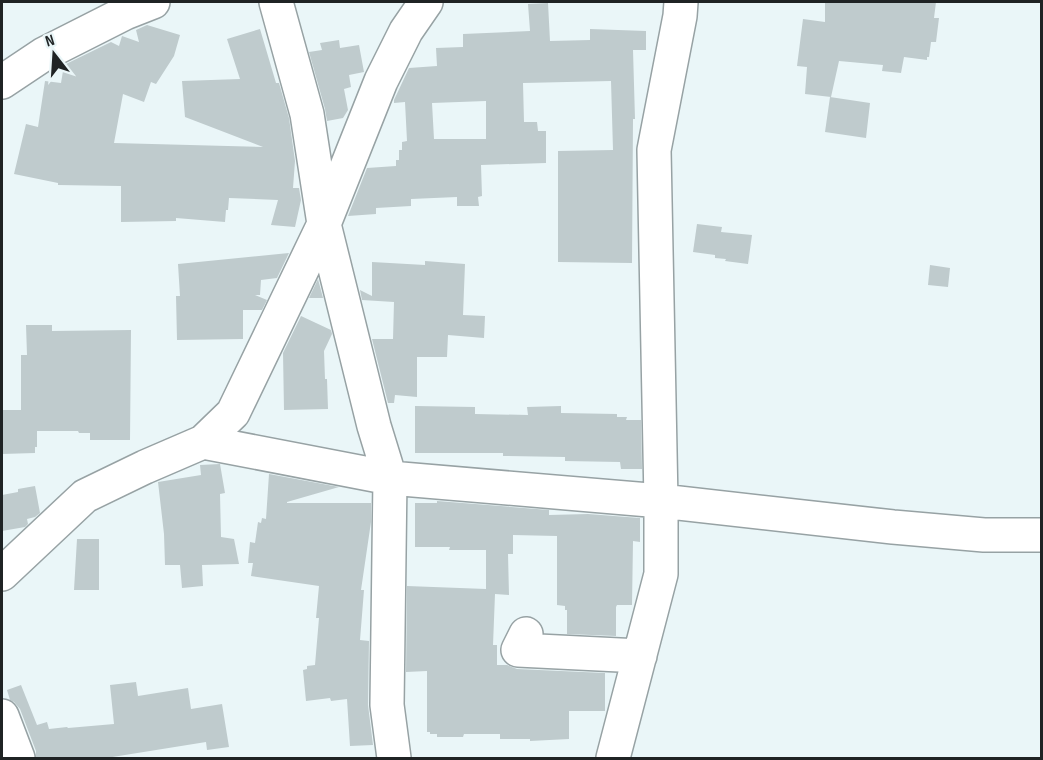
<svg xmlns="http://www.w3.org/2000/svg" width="1043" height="760" viewBox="0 0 1043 760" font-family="'Sofia Sans Condensed',sans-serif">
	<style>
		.building { fill: #bfcbcd; fill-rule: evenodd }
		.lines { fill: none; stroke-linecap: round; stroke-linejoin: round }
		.minor-casing { stroke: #97a2a4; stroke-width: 36 }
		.minor { stroke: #fff; stroke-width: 33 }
	</style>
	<rect width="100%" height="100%" fill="#eaf6f8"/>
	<!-- building -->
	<path class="building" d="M 825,2 L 936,2 L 934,18 L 939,18 L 936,42 L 931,42 L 929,57 L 927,57 L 927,60 L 904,57 L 901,73 L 882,71 L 883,65 L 839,61 L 831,97 L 805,94 L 807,67 L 797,66 L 803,19 L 825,22 Z
		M 548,3 L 550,41 L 590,40 L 590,29 L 646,31 L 646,50 L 633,50 L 635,119 L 633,119 L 632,263 L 558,262 L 558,151 L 613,150 L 611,81 L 523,83 L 524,122 L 537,122 L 538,131 L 546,131 L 546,163 L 481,165 L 482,196 L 478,197 L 479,206 L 457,206 L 457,197 L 411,199 L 411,206 L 376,208 L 376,214 L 348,216 L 367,168 L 396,166 L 396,160 L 399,160 L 399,150 L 402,150 L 402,142 L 407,141 L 405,102 L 394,103 L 394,100 L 409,68 L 437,66 L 436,48 L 463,47 L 463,34 L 530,31 L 528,4 ZM 486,101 L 486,139 L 434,139 L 432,103 Z
		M 147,25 L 180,35 L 174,56 L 156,84 L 151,82 L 144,102 L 123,94 L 114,143 L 263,147 L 185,117 L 182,81 L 240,79 L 227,39 L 260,29 L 276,83 L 279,83 L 289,118 L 295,161 L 293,188 L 299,188 L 301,200 L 295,227 L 271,225 L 278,200 L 229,198 L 228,210 L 226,210 L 225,222 L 176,218 L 176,221 L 121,222 L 121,186 L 58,185 L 58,183 L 14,174 L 26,124 L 38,127 L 45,81 L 61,83 L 64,65 L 111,42 L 119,46 L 122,36 L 139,42 L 136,30 Z
		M 339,40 L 340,48 L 359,45 L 364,72 L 349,75 L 351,87 L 344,89 L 348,110 L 343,118 L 327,121 L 325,109 L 309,52 L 322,50 L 320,43 Z
		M 830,97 L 870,103 L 866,138 L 825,132 Z
		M 697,224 L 722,227 L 721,232 L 752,235 L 748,264 L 725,261 L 726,259 L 715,258 L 715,255 L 693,252 Z
		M 289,253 L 277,278 L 261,280 L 260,295 L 255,295 L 267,300 L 262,310 L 243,310 L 243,339 L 177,340 L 176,296 L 180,296 L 178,264 Z
		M 425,261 L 465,264 L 463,315 L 485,316 L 484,338 L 448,335 L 447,357 L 417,357 L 417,397 L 395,395 L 394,403 L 388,403 L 372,339 L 393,339 L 394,302 L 362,300 L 360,290 L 372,296 L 372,262 L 425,265 Z
		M 930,265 L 950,268 L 948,287 L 928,285 Z
		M 318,279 L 323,298 L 309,298 Z
		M 301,316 L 331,330 L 332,334 L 324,351 L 325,379 L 327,379 L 328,409 L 284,410 L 283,353 Z
		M 26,325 L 52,325 L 52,331 L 131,330 L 130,440 L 90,440 L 90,433 L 79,433 L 78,431 L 37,431 L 37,447 L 35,447 L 35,453 L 2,454 L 2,410 L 21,410 L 21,355 L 27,355 Z
		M 415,406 L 475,407 L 475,414 L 528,415 L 527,407 L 561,406 L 561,413 L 617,414 L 617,417 L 627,417 L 626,420 L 641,420 L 642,469 L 621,469 L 620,462 L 565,461 L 565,457 L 503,456 L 503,453 L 415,453 Z
		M 220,464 L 225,493 L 220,494 L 221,537 L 234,539 L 239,564 L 202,565 L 203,586 L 182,588 L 180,565 L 165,565 L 164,534 L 158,482 L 201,475 L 200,465 Z
		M 269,474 L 339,487 L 287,502 L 287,503 L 371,503 L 371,522 L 361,590 L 364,590 L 360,640 L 369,641 L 368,705 L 373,745 L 350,746 L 347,699 L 331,701 L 330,698 L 306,701 L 303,670 L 307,669 L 307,666 L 315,665 L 319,618 L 316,618 L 319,586 L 251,576 L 253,563 L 248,563 L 250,542 L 255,543 L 258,522 L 261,523 L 262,518 L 266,519 Z
		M 35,486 L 40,513 L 35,517 L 27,519 L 28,524 L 25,527 L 2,531 L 2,495 L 18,492 L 18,489 Z
		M 437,501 L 549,510 L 549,515 L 588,514 L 640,518 L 640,542 L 633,541 L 632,605 L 617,605 L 616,607 L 616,636 L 567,634 L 567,610 L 565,610 L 565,606 L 557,605 L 557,536 L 513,535 L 513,554 L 508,554 L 509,595 L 495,594 L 493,645 L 497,645 L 497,665 L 507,665 L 517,669 L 605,673 L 605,711 L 569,711 L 569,739 L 530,741 L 530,739 L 500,739 L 500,734 L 464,734 L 463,737 L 437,737 L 437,734 L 430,734 L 430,732 L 427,732 L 427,671 L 406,672 L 407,586 L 486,589 L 486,550 L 449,550 L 450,547 L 415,547 L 415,503 L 437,503 Z
		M 77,539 L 99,539 L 99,590 L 74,590 Z
		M 136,682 L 138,696 L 188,688 L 191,709 L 222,704 L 229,747 L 207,750 L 206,742 L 100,759 L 36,759 L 36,751 L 20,709 L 14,702 L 10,700 L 7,690 L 21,685 L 37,725 L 47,722 L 49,729 L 67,727 L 68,728 L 114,724 L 110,685 Z"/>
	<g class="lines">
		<defs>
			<path id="minor" d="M 276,2 L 307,114 L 324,224 L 374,426 L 390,478 L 387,705 L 394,758
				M 2,82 L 44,54 L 125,13 L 153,2
				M 203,442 L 390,478 L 661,501 L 893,527 L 984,535 L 1042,535
				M 2,574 L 85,496 L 145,467 L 203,442 L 233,413 L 324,224 L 381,81 L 406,31 L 426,2
				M 526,634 L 518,650 L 640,656
				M 2,716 L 18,758
				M 613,758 L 661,574 L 661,501 L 654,150 L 680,16 L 681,2"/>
		</defs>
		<!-- minor casing -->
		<use href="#minor" class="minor-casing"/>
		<!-- minor -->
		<use href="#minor" class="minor"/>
	</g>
	<!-- border -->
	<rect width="1043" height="760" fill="none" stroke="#1f2324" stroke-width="6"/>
	<!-- north arrow -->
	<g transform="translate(54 54) rotate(343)" stroke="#eaf6f8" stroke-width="4.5" paint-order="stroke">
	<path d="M0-4.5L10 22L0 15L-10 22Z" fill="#1f2324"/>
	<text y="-9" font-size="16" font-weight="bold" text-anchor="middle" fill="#1f2324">N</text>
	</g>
</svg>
